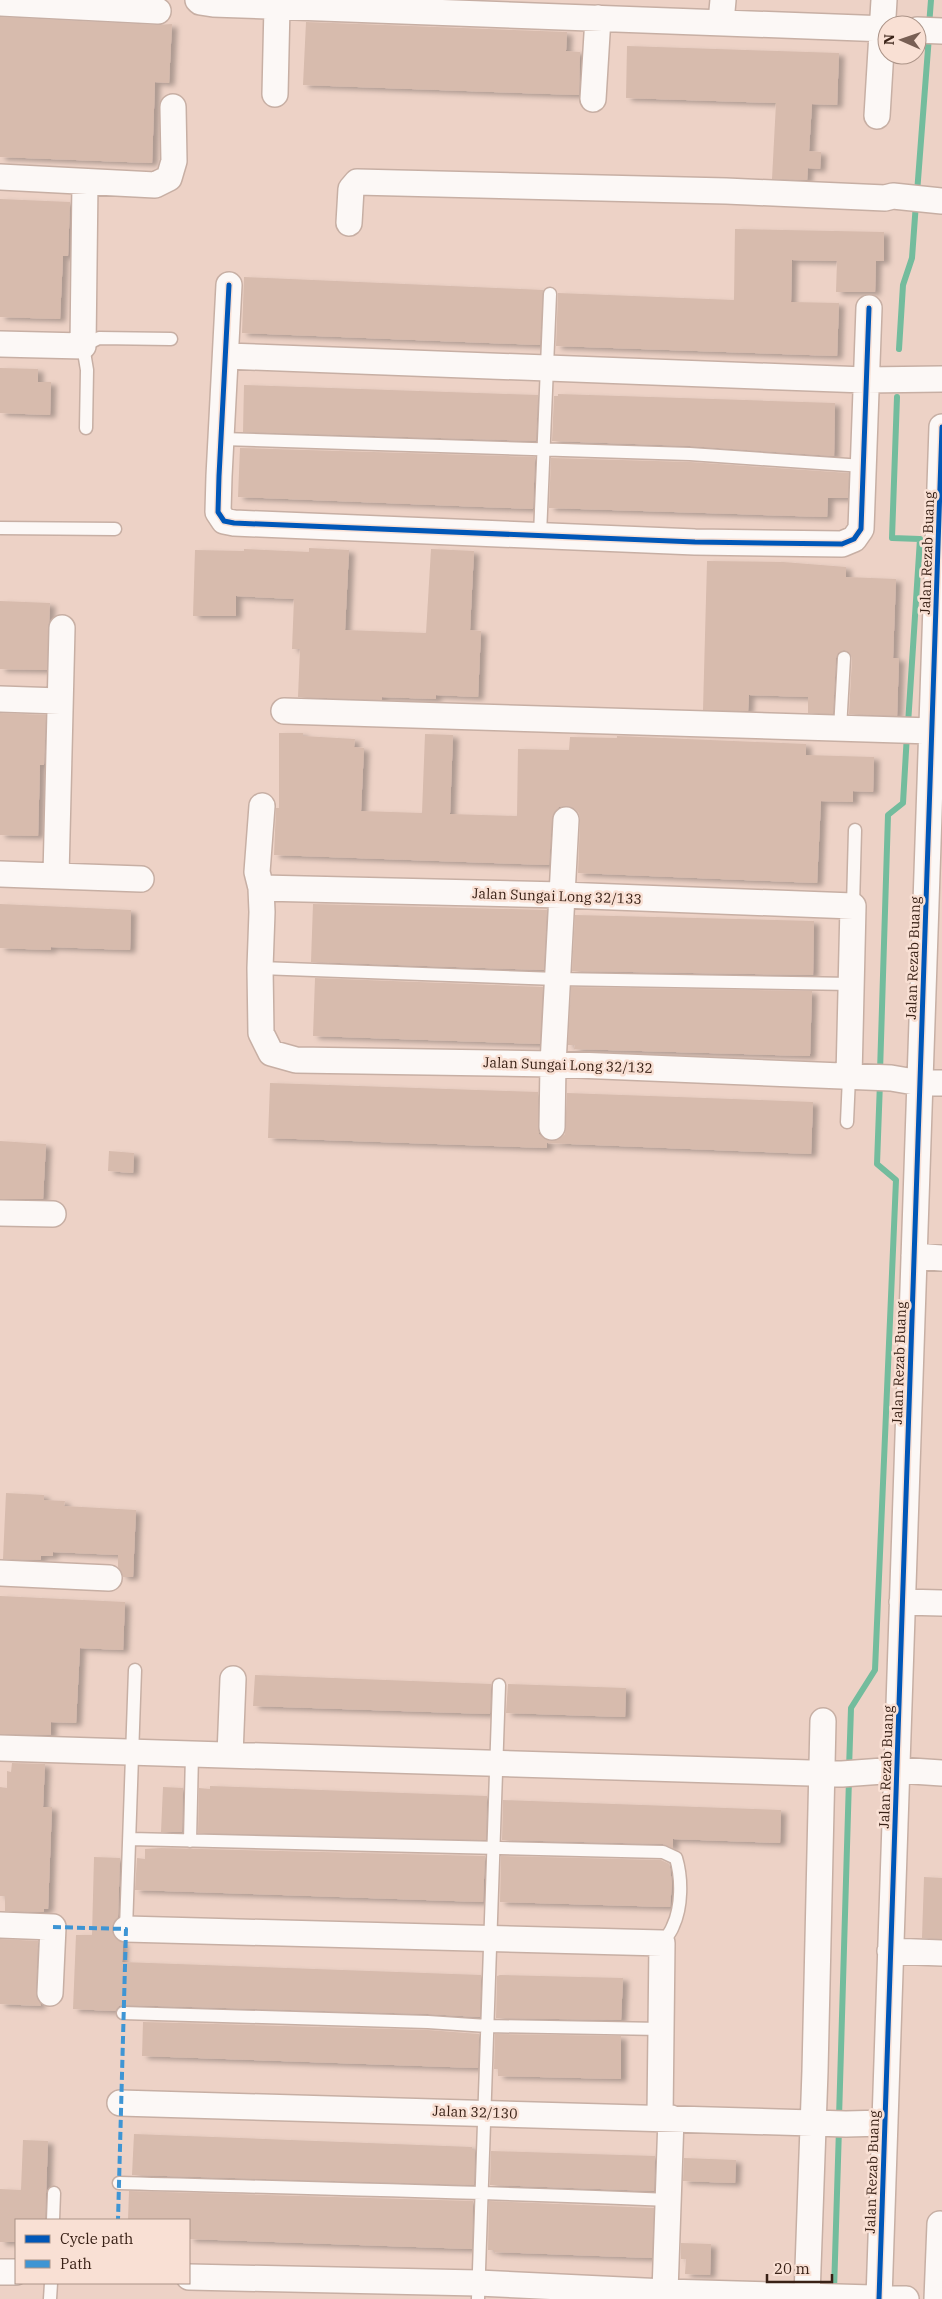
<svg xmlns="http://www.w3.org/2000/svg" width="942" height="2299" viewBox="0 0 942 2299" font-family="'IBM Plex Serif',serif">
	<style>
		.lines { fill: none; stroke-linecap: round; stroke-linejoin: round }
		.stream { stroke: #73bc9d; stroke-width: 6 }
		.building { fill: #d7bbad; filter: url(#shadow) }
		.service-casing { stroke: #c7afa4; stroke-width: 15 }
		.minor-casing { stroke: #c7afa4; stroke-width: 28 }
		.service { stroke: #fcf8f6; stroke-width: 12 }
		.minor { stroke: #fcf8f6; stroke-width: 25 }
		.quiet { stroke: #3e95d4; stroke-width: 4; stroke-dasharray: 8 4; stroke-linecap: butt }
		.cycleway-casing { stroke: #f9e0d4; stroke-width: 8 }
		.cycleway { stroke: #0057b8; stroke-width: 5 }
		.labels { text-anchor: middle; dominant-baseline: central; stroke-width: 5; stroke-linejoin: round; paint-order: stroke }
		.street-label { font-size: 14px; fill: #392116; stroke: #f9e0d4 }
	</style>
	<defs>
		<filter id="shadow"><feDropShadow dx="5.5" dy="3" stdDeviation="2.5" flood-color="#0004"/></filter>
	</defs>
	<rect width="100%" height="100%" fill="#edd2c6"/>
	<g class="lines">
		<!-- stream -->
		<path class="stream" d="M 929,26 L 931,0
			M 917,193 L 929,36
			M 899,349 L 903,285 L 912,258 L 916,203
			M 897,397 L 892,538 L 920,539 L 908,724
			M 880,1072 L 888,815 L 903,803 L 907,734
			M 849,1769 L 851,1708 L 875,1670 L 896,1180 L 877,1164 L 880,1082
			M 839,2118 L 849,1779
			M 834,2291 L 839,2128"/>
	</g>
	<!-- building -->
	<path class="building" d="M 0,17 L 157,25 L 172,24 L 169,83 L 155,82 L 152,163 L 0,157 Z
		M 306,22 L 567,32 L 566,51 L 580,52 L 579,95 L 303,85 Z
		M 627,46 L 839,53 L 837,105 L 812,104 L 809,151 L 821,152 L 820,169 L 808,168 L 807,180 L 772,179 L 776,103 L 626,98 Z
		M 0,199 L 70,202 L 68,256 L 63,256 L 60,319 L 0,317 Z
		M 735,229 L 884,232 L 884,261 L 876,261 L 875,292 L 836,292 L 837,261 L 792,260 L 791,302 L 839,303 L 837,356 L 556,346 L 558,293 L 734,300 Z
		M 244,277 L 543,290 L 540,345 L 242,333 Z
		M 0,368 L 38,369 L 38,382 L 51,382 L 50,415 L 0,413 Z
		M 244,385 L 538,395 L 536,441 L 243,432 Z
		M 558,394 L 835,403 L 834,456 L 690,446 L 552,441 L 554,396 L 558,396 Z
		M 240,448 L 535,457 L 533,509 L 238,497 Z
		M 551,458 L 690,462 L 849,473 L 848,498 L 828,498 L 827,517 L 549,508 Z
		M 309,548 L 349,550 L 345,630 L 426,633 L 431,549 L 474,551 L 470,630 L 481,631 L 478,697 L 436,695 L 436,699 L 382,697 L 382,700 L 298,697 L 300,649 L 292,649 L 294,599 L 236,596 L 236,616 L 193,616 L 195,550 L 244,551 L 244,549 L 309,552 Z
		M 707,561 L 783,562 L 846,567 L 846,577 L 896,579 L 893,658 L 899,658 L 897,716 L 849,714 L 852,658 L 849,652 L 844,650 L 838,653 L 836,658 L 833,714 L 808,713 L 808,697 L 749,695 L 748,711 L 703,710 Z
		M 0,601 L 50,603 L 47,670 L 0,669 Z
		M 0,713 L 46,715 L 44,765 L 40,765 L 38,836 L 0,835 Z
		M 279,733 L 303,733 L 303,736 L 355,739 L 354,747 L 364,748 L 361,811 L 422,813 L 425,734 L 453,735 L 450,814 L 517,816 L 518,749 L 569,750 L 570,737 L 617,738 L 617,736 L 806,744 L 806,755 L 874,757 L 873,792 L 853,791 L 853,802 L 821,801 L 817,883 L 578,873 L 580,820 L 579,813 L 574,808 L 566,806 L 559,807 L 554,813 L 552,819 L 549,865 L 274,855 L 276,808 L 279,808 Z
		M 0,904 L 131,910 L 130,950 L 51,947 L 51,950 L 0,948 Z
		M 313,904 L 547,910 L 544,970 L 311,962 Z
		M 575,915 L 814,921 L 813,975 L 572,971 Z
		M 315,978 L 543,987 L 540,1044 L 313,1036 Z
		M 571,987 L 812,991 L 810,1056 L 574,1049 L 575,1045 L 568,1045 Z
		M 270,1083 L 538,1092 L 539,1134 L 544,1139 L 551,1141 L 559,1139 L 565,1134 L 567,1093 L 813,1102 L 811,1154 L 547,1143 L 547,1148 L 268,1138 Z
		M 0,1141 L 46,1144 L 43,1199 L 0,1199 Z
		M 109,1151 L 134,1153 L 133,1173 L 108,1171 Z
		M 6,1493 L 44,1495 L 44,1500 L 65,1501 L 64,1506 L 136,1510 L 133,1577 L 123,1577 L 118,1567 L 118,1555 L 53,1552 L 53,1556 L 41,1556 L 41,1560 L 3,1559 Z
		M 0,1596 L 125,1602 L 123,1650 L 80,1648 L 76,1723 L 51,1722 L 51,1735 L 0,1734 Z
		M 255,1675 L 491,1684 L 490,1714 L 253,1706 Z
		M 508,1684 L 626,1688 L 625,1717 L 506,1713 Z
		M 12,1763 L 45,1764 L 43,1807 L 52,1807 L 48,1909 L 44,1909 L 44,1912 L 5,1911 L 5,1896 L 0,1896 L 0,1787 L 7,1788 L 7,1771 L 11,1772 Z
		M 210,1786 L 487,1796 L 486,1840 L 198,1833 L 199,1788 L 210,1789 Z
		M 163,1787 L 183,1788 L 182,1832 L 161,1832 Z
		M 503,1800 L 781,1810 L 780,1843 L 673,1839 L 673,1848 L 663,1844 L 502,1840 Z
		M 161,1848 L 485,1856 L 483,1902 L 135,1890 L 137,1858 L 145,1859 L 145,1849 Z
		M 501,1856 L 661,1860 L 669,1864 L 670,1868 L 672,1884 L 670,1907 L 500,1902 Z
		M 94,1857 L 120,1858 L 118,1917 L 114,1922 L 112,1929 L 114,1936 L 123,1943 L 122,1962 L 481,1975 L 480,2017 L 428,2014 L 123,2005 L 119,2006 L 115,2011 L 73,2009 L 76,1935 L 92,1935 Z
		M 924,1877 L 942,1878 L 942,1939 L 922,1938 Z
		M 0,1939 L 38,1941 L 36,1992 L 41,2006 L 0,2004 Z
		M 500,1975 L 623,1978 L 621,2020 L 496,2018 L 497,1976 Z
		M 143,2022 L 428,2030 L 479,2034 L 478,2068 L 142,2056 Z
		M 495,2034 L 621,2036 L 621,2079 L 498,2076 L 498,2069 L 494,2069 Z
		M 134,2134 L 472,2147 L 472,2150 L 475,2150 L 474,2185 L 132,2175 Z
		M 23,2140 L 48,2141 L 45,2220 L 16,2220 L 16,2242 L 0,2242 L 0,2189 L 21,2190 Z
		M 491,2151 L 655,2156 L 654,2191 L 490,2185 Z
		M 684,2158 L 736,2160 L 735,2183 L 683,2181 Z
		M 129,2191 L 473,2201 L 472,2249 L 189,2239 L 189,2220 L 128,2220 Z
		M 489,2201 L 654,2208 L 652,2258 L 494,2252 L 494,2250 L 488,2250 Z
		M 681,2243 L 711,2244 L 710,2275 L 685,2274 L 686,2259 L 681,2259 Z"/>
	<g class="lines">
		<defs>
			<path id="service" d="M 86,428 L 87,370 L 83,346 L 99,338 L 171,339
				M 222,439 L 690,454 L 863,466
				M 0,528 L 115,529
				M 540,535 L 550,294
				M 840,729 L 844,658
				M 853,906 L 855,830
				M 260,968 L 557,979 L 852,984
				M 847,1122 L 849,1077
				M 130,1839 L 663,1852 L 676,1858 C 682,1878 682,1907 673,1926 C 671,1932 666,1938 662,1943
				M 190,1841 L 192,1754
				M 126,1929 L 135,1670
				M 123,2013 L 428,2022 L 487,2026 L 661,2029
				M 119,2183 C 302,2188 485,2192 668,2200
				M 53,2220 L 54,2193
				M 50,2299 L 51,2283
				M 478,2299 L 499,1685"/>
			<path id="minor" d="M 198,0 L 200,2 L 213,4 L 887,29
				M 0,3 L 158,11
				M 721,22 L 723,0
				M 917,30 L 942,31
				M 275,94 L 277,6
				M 593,99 L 598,18
				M 877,116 L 884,0
				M 0,177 L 155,185 L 169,178 L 174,161 L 173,107
				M 349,223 L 351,189 L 357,182 L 726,191 L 885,198 L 893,196 L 942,201
				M 229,285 L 219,476 L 218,512 L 224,521 L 234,523 L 695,542 L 842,544 L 854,539 L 861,529 L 869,308
				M 0,344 L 83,346 L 85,182
				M 226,356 L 865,380 L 942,379
				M 0,699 L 60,701
				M 284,711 L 932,731
				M 262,806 L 257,872 L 261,888 L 262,912 L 260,968 L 261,1033 L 271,1053 L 296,1060 L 553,1064 L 891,1078 L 920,1083 L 942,1083
				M 0,874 L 141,879
				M 56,876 L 62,628
				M 261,888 L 562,895 L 853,906 L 849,1077
				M 552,1127 L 553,1064 L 566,820
				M 0,1213 L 53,1214
				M 914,1256 L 942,1258
				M 0,1573 L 109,1578
				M 902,1602 L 942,1603
				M 0,1748 L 842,1774 L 897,1770 L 942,1773
				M 230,1755 L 233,1679
				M 0,1925 L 53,1927 L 50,1993
				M 126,1929 L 662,1943 L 660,2117
				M 890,1951 L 942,1953
				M 120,2103 L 846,2124 L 885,2123
				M 0,2272 L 16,2272
				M 189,2277 L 478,2283 L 665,2292 L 906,2299
				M 665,2292 L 671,2118
				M 807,2296 L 815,2071 L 823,1721
				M 879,2299 L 942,427
				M 937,2299 L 940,2224"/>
		</defs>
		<!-- service casing -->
		<use href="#service" class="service-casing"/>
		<!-- minor casing -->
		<use href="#minor" class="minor-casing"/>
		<!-- service -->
		<use href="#service" class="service"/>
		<!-- minor -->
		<use href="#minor" class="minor"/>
		<!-- quiet -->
		<path class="quiet" d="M 53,1927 L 126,1929 L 118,2220"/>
		<defs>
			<path id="cycleway" d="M 229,285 L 219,476 L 218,512 L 224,521 L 234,523 L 695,542 L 842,544 L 854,539 L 861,529 L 869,308
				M 879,2299 L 942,427"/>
		</defs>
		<!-- cycleway casing -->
		<use href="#cycleway" class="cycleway-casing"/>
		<!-- cycleway -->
		<use href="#cycleway" class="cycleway"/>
	</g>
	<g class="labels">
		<!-- street labels -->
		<g class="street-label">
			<text transform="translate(927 553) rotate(-88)">Jalan Rezab Buang</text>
			<text transform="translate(557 896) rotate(2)">Jalan Sungai Long 32/133</text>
			<text transform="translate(913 958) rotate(-88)">Jalan Rezab Buang</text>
			<text transform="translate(568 1065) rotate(2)">Jalan Sungai Long 32/132</text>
			<text transform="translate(899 1363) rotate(-88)">Jalan Rezab Buang</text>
			<text transform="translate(886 1767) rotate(-88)">Jalan Rezab Buang</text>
			<text transform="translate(475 2112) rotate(2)">Jalan 32/130</text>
			<text transform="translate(872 2172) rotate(-88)">Jalan Rezab Buang</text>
		</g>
	</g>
	<!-- legend -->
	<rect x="15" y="2219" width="175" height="65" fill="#f9e0d4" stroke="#ac9488"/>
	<rect x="25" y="2235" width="25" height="8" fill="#0057b8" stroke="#ac9488"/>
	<text x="60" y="2244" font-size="15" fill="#392116">Cycle path</text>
	<rect x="25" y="2260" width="25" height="8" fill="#3e95d4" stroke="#ac9488"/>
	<text x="60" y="2269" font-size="15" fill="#392116">Path</text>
	<!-- north arrow -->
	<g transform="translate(902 40) rotate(272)"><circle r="24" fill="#f9e0d4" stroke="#ac9488"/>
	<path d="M0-4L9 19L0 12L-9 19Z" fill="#785f54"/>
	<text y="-8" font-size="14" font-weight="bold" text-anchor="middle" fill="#392116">N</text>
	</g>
	<!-- scale -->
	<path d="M767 2274v8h65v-8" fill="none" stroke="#392116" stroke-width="2.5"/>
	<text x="774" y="2274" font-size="15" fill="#392116" stroke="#f9e0d4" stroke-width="4" paint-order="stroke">20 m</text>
</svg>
